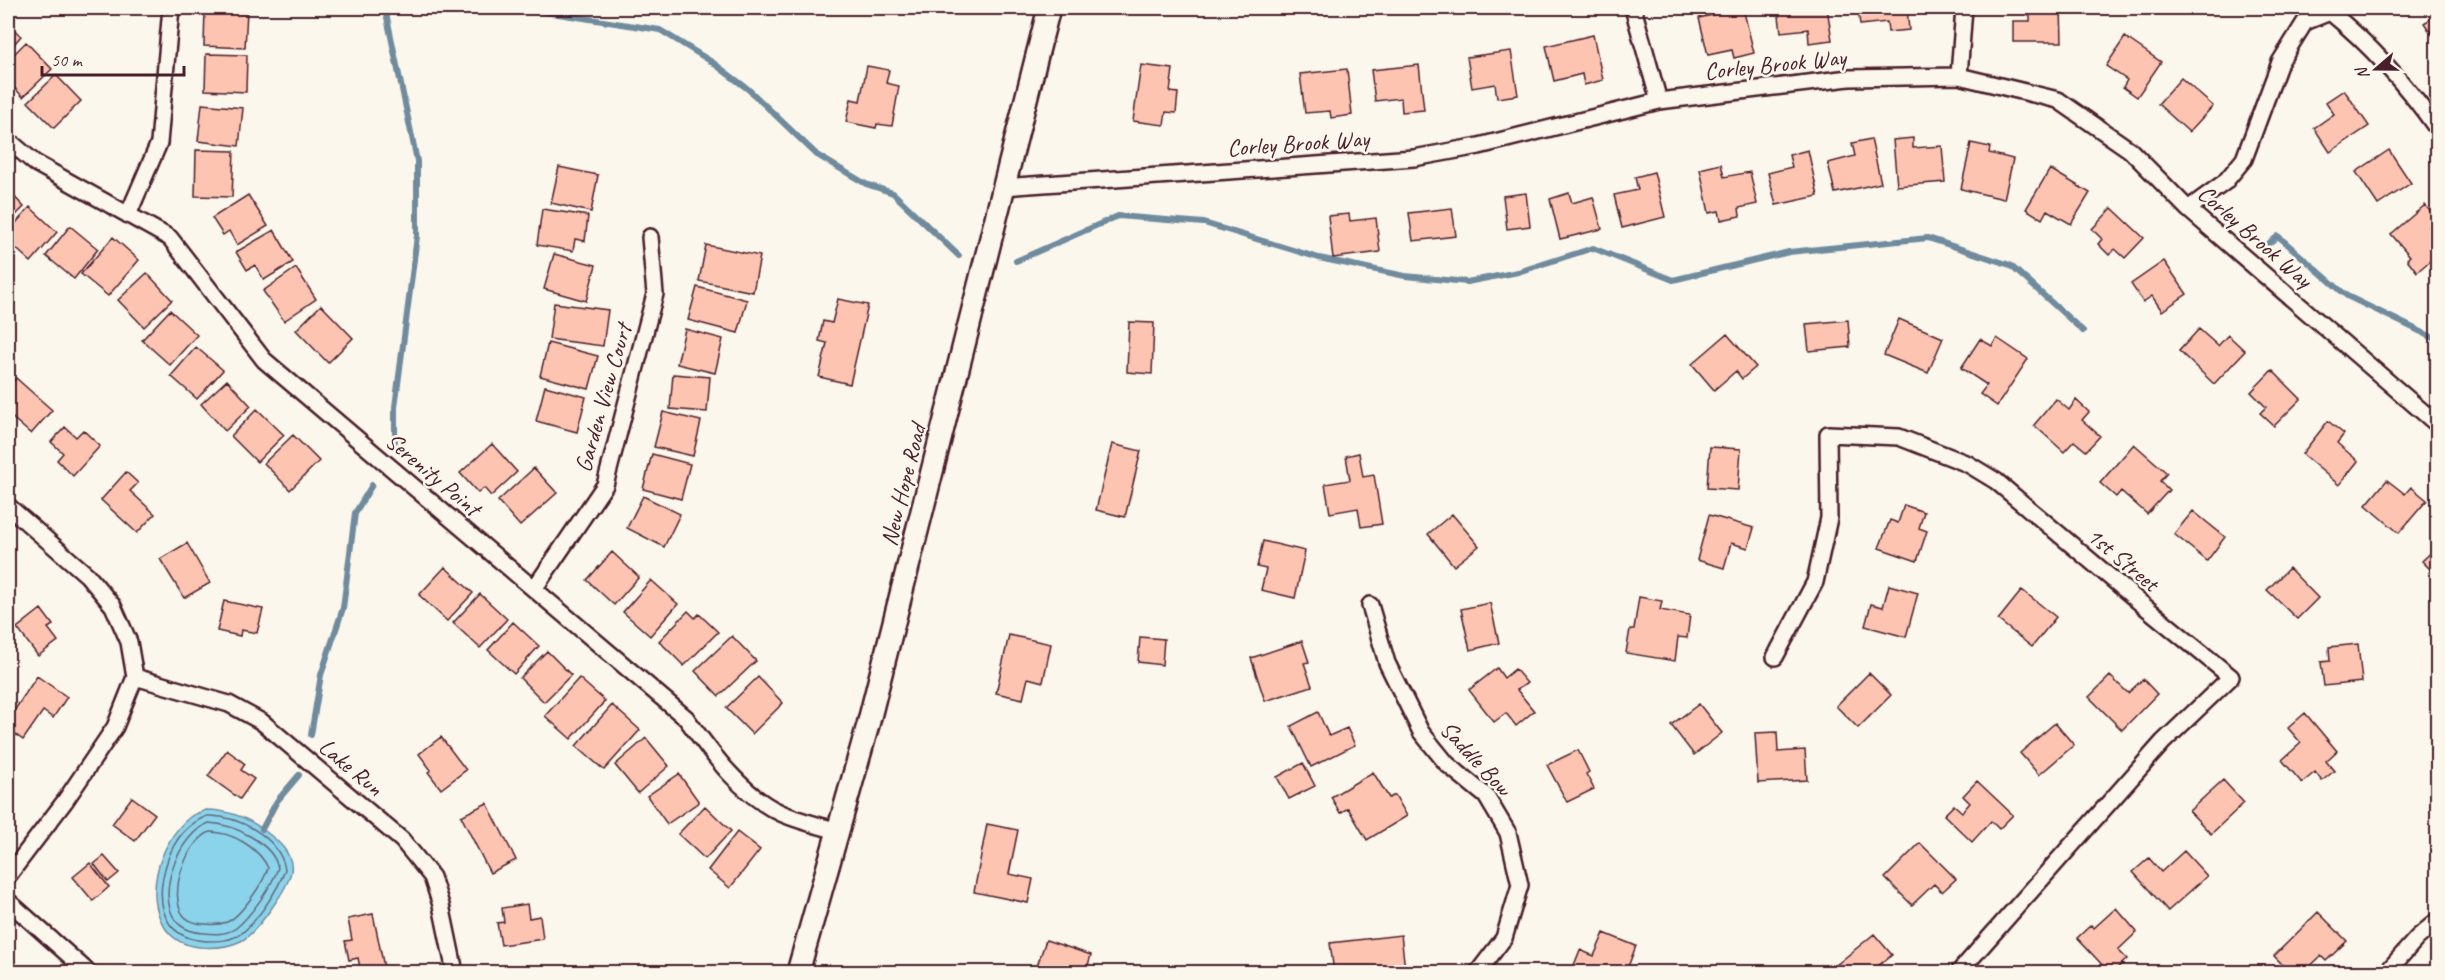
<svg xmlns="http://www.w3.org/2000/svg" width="2445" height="980" viewBox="0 0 2445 980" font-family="Caveat,sans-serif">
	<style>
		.water { fill: #8ad3eb; stroke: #708b9e; stroke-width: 1.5 }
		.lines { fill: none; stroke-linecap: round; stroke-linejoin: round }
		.shore { stroke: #646778; stroke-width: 1.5 }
		.stream { stroke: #708b9e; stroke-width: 6 }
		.building { fill: #fdc4b2; stroke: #4a1f2b; stroke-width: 1.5 }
		.street-casing { stroke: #4a1f2b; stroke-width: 20 }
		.secondary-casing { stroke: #4a1f2b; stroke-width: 26 }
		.street { stroke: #fbf7ec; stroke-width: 15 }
		.secondary { stroke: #fbf7ec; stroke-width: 21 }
		.labels { text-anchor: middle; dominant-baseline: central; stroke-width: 5; stroke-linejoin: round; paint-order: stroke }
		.street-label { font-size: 24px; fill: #4a1f2b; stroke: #fbf7ec }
	</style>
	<rect width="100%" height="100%" fill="#fbf7ec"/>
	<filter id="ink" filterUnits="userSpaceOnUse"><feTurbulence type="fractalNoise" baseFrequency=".0167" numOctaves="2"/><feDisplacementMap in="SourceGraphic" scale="12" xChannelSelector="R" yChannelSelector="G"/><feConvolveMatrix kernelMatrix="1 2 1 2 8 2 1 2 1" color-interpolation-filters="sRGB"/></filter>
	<g filter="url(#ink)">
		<!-- water -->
		<path class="water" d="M 206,810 C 229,810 247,817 265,831 C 277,840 294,854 291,871 C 289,888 255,934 241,941 C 222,950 187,951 171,935 C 140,904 158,842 190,817 C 194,814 201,812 206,810 Z"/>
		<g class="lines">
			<!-- shore -->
			<path class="shore" d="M 207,816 C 238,815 279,837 285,869 C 280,887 254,927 237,936 C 227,941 218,941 206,941 C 158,938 155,896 168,859 C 175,839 187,824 207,816 Z
				M 209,823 C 233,824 273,843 278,868 C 272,886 250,917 236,928 C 226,935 215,934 204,933 C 195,933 182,929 176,921 C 155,894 179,834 209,823 Z
				M 210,832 C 232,832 259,848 268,868 C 264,882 241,916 227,922 C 219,925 213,925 205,924 C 198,924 188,921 184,916 C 167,895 186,842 210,832 Z"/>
			<!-- stream -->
			<path class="stream" d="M 385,8 L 417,161 L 417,236 L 395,407 L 395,441
				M 520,8 L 660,30 L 712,62 L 748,89 L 817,155 L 866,184 L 893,193 L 959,256
				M 2268,244 L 2278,236 L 2347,296 L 2438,340
				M 1016,261 L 1118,216 L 1204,223 L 1319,258 L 1405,276 L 1467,282 L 1518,272 L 1593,248 L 1673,280 L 1789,252 L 1928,238 L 2010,265 L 2083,331
				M 311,735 L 321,675 L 343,608 L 355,513 L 372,485
				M 262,829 L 277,801 L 299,775"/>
		</g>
		<!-- building -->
		<path class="building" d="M 1743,8 L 1754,53 L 1734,58 L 1732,50 L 1708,55 L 1699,18 Z
			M 1778,8 L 1827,8 L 1832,40 L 1809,43 L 1808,29 L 1781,32 Z
			M 1858,8 L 1907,8 L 1909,30 L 1888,32 L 1887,22 L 1860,25 Z
			M 2030,8 L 2061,8 L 2062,42 L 2013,42 L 2013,21 L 2030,21 Z
			M 205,9 L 247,11 L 245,48 L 204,46 Z
			M 2438,14 L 2438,43 L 2424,23 Z
			M 8,24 L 21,36 L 8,51 Z
			M 1593,35 L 1603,80 L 1584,85 L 1582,74 L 1554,81 L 1546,46 Z
			M 2125,37 L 2161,62 L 2137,97 L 2123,87 L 2127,80 L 2106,66 Z
			M 26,42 L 52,69 L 23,97 L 8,81 L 8,60 Z
			M 1511,51 L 1518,95 L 1497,98 L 1495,84 L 1472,88 L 1467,57 Z
			M 206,54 L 247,55 L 246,92 L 205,90 Z
			M 1141,65 L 1173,69 L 1170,92 L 1178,93 L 1176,113 L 1166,112 L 1164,125 L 1133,121 Z
			M 1419,65 L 1424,110 L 1402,112 L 1401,98 L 1375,101 L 1371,70 Z
			M 867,66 L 889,70 L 886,83 L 899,86 L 892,126 L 877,124 L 876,128 L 846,122 L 851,99 L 860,101 Z
			M 1347,69 L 1352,115 L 1331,118 L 1330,111 L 1305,113 L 1300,74 Z
			M 56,75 L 81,101 L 54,128 L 28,102 Z
			M 2181,78 L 2213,106 L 2189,132 L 2158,104 Z
			M 2344,90 L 2369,126 L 2330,152 L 2314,128 L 2334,114 L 2326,102 Z
			M 202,104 L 243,108 L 239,146 L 198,141 Z
			M 1913,138 L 1913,148 L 1942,146 L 1945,182 L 1897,186 L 1893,140 Z
			M 1871,139 L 1881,183 L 1835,193 L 1828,163 L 1855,156 L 1852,143 Z
			M 1971,143 L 1990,147 L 1989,153 L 2013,159 L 2004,199 L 1961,189 Z
			M 196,150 L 234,151 L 232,197 L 195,196 Z
			M 1808,150 L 1818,196 L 1776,205 L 1768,173 L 1792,167 L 1789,155 Z
			M 2389,150 L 2411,183 L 2378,205 L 2356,172 Z
			M 1721,164 L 1724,177 L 1750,172 L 1757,204 L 1739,208 L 1740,216 L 1721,220 L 1719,211 L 1709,213 L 1700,169 Z
			M 559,167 L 598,175 L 591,212 L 551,203 Z
			M 2050,169 L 2090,193 L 2071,224 L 2047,210 L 2042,219 L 2026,209 Z
			M 1654,172 L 1665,217 L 1622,228 L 1614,195 L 1638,190 L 1635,177 Z
			M 8,190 L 24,207 L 8,223 Z
			M 1526,193 L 1530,226 L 1507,229 L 1503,196 Z
			M 1569,193 L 1572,203 L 1593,197 L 1602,229 L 1560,239 L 1550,199 Z
			M 248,195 L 268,226 L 237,245 L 229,231 L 223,235 L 212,218 Z
			M 2425,205 L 2437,220 L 2429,227 L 2438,236 L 2438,254 L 2417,272 L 2407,259 L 2410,256 L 2391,234 Z
			M 30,207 L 57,232 L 31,262 L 8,241 L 8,232 Z
			M 1452,208 L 1456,236 L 1413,241 L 1409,213 Z
			M 2112,208 L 2144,238 L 2125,258 L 2115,249 L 2109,255 L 2098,244 L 2102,239 L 2092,229 Z
			M 542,209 L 588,216 L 585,241 L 575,239 L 573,251 L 537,245 Z
			M 1349,214 L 1350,221 L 1376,218 L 1380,252 L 1333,258 L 1328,216 Z
			M 70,226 L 98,249 L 74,279 L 46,256 Z
			M 274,230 L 293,262 L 264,280 L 255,265 L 247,270 L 236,252 Z
			M 113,237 L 139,260 L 108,296 L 81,274 Z
			M 706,245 L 760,256 L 753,292 L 699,281 Z
			M 554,254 L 596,265 L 586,301 L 544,289 Z
			M 2164,261 L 2187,294 L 2162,311 L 2152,296 L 2143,302 L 2131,284 Z
			M 296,268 L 316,299 L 284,321 L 263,291 Z
			M 147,273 L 172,300 L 144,327 L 118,300 Z
			M 697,287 L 747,300 L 738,333 L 688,320 Z
			M 838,299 L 868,305 L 850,384 L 819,377 L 827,343 L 819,341 L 823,321 L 832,323 Z
			M 554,303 L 608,310 L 603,346 L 549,339 Z
			M 321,305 L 353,338 L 328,363 L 296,330 Z
			M 170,310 L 197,335 L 170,365 L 142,340 Z
			M 1899,319 L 1943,338 L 1928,373 L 1884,355 Z
			M 1848,320 L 1850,347 L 1809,351 L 1806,324 Z
			M 1129,322 L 1154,323 L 1152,374 L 1127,372 Z
			M 685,329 L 723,339 L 715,373 L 677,364 Z
			M 2199,329 L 2218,346 L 2228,335 L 2245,351 L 2214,384 L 2179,351 Z
			M 1727,334 L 1756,367 L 1742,379 L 1736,371 L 1714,390 L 1692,364 Z
			M 1997,338 L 2028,359 L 1997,406 L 1980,394 L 1987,385 L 1961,368 L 1980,339 L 1992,346 Z
			M 548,343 L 598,356 L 589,389 L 540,376 Z
			M 196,347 L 223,370 L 197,399 L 171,376 Z
			M 2272,370 L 2301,399 L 2274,426 L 2260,413 L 2266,407 L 2251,392 Z
			M 673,374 L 710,377 L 707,412 L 670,409 Z
			M 16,378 L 52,410 L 31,434 L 9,415 L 8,417 L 8,388 Z
			M 227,380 L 251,406 L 225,431 L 201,404 Z
			M 545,386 L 586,397 L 577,432 L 536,421 Z
			M 2056,399 L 2069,410 L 2076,400 L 2089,412 L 2082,420 L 2100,436 L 2086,451 L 2074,441 L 2064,452 L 2034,425 Z
			M 257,409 L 284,435 L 257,462 L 231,436 Z
			M 663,412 L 701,421 L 693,456 L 654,447 Z
			M 2328,421 L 2344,434 L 2337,443 L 2358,461 L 2339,485 L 2302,454 Z
			M 65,427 L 76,437 L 83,430 L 100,446 L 73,476 L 57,460 L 63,453 L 51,442 Z
			M 293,435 L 319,461 L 290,490 L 264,463 Z
			M 492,444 L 517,472 L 491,496 L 484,488 L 478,493 L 460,473 Z
			M 1112,444 L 1141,451 L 1125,517 L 1096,510 Z
			M 2134,444 L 2167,473 L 2160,481 L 2169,490 L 2147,514 L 2121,491 L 2116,497 L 2100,483 Z
			M 1710,447 L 1741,449 L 1738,490 L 1707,488 Z
			M 1359,453 L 1363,477 L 1374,475 L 1382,524 L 1361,527 L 1358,508 L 1330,513 L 1325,484 L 1350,480 L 1346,456 Z
			M 652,454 L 690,464 L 681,499 L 643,489 Z
			M 534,468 L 557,493 L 520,526 L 498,501 Z
			M 126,472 L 138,483 L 130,491 L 155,514 L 137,533 L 101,500 Z
			M 2387,480 L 2405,494 L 2411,487 L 2427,500 L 2399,533 L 2366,505 Z
			M 643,496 L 680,514 L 664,547 L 627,528 Z
			M 1904,505 L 1924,512 L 1919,528 L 1927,531 L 1917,561 L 1879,548 L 1890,520 L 1898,523 Z
			M 2193,511 L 2225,537 L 2207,561 L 2174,534 Z
			M 1452,514 L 1479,546 L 1454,566 L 1428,534 Z
			M 1709,515 L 1754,528 L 1748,548 L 1731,543 L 1724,568 L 1697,560 Z
			M 1263,541 L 1305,551 L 1295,598 L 1261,590 L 1266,569 L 1257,567 Z
			M 187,543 L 210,583 L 184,598 L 160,559 Z
			M 2438,546 L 2438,574 L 2436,575 L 2422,561 Z
			M 612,552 L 639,577 L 614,605 L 587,580 Z
			M 445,567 L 473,593 L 447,621 L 419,595 Z
			M 2289,568 L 2318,598 L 2297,619 L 2267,590 Z
			M 651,580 L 678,604 L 650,636 L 623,612 Z
			M 1889,585 L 1918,593 L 1906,637 L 1865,626 L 1871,604 L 1883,607 Z
			M 2022,590 L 2056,617 L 2032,647 L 1998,620 Z
			M 480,594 L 507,619 L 480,648 L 453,623 Z
			M 1639,597 L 1662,601 L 1660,610 L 1690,615 L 1687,638 L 1678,637 L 1675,661 L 1626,653 L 1630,629 L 1634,629 Z
			M 224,601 L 263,609 L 257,633 L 241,630 L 240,636 L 217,631 Z
			M 1490,603 L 1499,643 L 1470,650 L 1461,609 Z
			M 41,609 L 53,625 L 48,628 L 58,641 L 38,656 L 17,628 Z
			M 688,611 L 695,618 L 699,614 L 718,632 L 684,666 L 659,641 Z
			M 513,622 L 539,646 L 514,674 L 488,650 Z
			M 1009,635 L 1051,644 L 1043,682 L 1028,678 L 1023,699 L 996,693 Z
			M 732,636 L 756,661 L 719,696 L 695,671 Z
			M 1140,637 L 1164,639 L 1162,665 L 1138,662 Z
			M 1302,641 L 1309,662 L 1304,663 L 1312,686 L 1265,701 L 1251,658 Z
			M 2358,644 L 2362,682 L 2324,686 L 2321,662 L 2330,661 L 2329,647 Z
			M 547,651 L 571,675 L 544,702 L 520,678 Z
			M 1497,668 L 1504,678 L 1515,669 L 1527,683 L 1517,690 L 1534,711 L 1516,726 L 1506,713 L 1494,722 L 1469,690 Z
			M 1869,673 L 1891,695 L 1858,728 L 1836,706 Z
			M 37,676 L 67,697 L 53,718 L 43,711 L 23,740 L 8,729 L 8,720 Z
			M 2110,676 L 2128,693 L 2143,679 L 2157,694 L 2122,730 L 2089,697 Z
			M 758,677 L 783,703 L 752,734 L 726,708 Z
			M 579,678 L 605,701 L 571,739 L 545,716 Z
			M 1699,704 L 1722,733 L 1694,755 L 1671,725 Z
			M 612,705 L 640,730 L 604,770 L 576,746 Z
			M 1318,712 L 1329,736 L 1347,728 L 1355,745 L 1311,767 L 1291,726 Z
			M 2305,713 L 2337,751 L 2326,761 L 2334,771 L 2322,781 L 2315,772 L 2302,783 L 2282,760 L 2301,743 L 2288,728 Z
			M 2055,723 L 2074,745 L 2039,775 L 2020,753 Z
			M 1777,732 L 1778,752 L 1805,750 L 1807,780 L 1758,783 L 1755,733 Z
			M 441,737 L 466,770 L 441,789 L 428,772 L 431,770 L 419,754 Z
			M 646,738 L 669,766 L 638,793 L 615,765 Z
			M 227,750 L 245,764 L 241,770 L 254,779 L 240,799 L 208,776 Z
			M 1578,750 L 1589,772 L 1586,774 L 1594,789 L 1567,802 L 1547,765 Z
			M 1303,763 L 1315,786 L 1289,799 L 1277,777 Z
			M 1373,772 L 1389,798 L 1395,795 L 1407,816 L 1367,840 L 1348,808 L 1340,813 L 1331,797 Z
			M 679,774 L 699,802 L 667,824 L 647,796 Z
			M 2223,780 L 2244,803 L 2211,834 L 2189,811 Z
			M 1977,781 L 2013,815 L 1999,829 L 1991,821 L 1972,842 L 1944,815 L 1954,805 L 1962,812 L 1970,803 L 1963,796 Z
			M 132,797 L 155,814 L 135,841 L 112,824 Z
			M 487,803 L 516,860 L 490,873 L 461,816 Z
			M 705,806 L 731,831 L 705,859 L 678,834 Z
			M 987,824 L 1018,830 L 1009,874 L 1033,879 L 1028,903 L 974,892 Z
			M 737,832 L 760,850 L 730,888 L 708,870 Z
			M 1920,843 L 1956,879 L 1942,892 L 1934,884 L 1912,905 L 1885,878 Z
			M 2184,851 L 2207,876 L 2168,911 L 2133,872 L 2149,858 L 2161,872 Z
			M 104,856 L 119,873 L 108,882 L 94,864 Z
			M 90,863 L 109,887 L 93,901 L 73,877 Z
			M 527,904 L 529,918 L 540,916 L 543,939 L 501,945 L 497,923 L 504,922 L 502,908 Z
			M 2116,908 L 2137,932 L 2118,950 L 2127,959 L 2113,972 L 2109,972 L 2077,938 L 2091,925 L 2094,928 Z
			M 2318,912 L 2347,941 L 2326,961 L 2321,956 L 2304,972 L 2290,972 L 2274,956 Z
			M 373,914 L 385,972 L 361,972 L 358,958 L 349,960 L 345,941 L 352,940 L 348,919 Z
			M 1604,933 L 1636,946 L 1626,972 L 1628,972 L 1579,972 L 1572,970 L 1580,950 L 1594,956 Z
			M 1874,934 L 1892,955 L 1870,972 L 1841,972 L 1835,966 Z
			M 1401,935 L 1405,969 L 1372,972 L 1334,972 L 1330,943 Z
			M 1046,940 L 1091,955 L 1086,972 L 1035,972 Z"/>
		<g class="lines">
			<defs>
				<path id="street" d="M 1633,8 L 1659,101
					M 1959,76 L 1964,8
					M 8,140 L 35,163 L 170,238 L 264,360 L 686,718 C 710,751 742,796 781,813 C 799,821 819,826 839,831
					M 1003,187 L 1414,158 L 1479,146 L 1659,101 L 1849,78 L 1959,76 L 2058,100 L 2130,150 L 2188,209 L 2438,425
					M 2188,209 L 2225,182 L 2244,159 L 2280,62 L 2305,22 L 2330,12 C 2371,45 2407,86 2438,130
					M 128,215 L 159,143 L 171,8
					M 8,506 L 87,575 L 113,606 L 129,642 L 135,677 L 115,727 L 65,801 L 8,876
					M 534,589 L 605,485 L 655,294 L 650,237
					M 1370,605 L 1387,663 L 1421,732 L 1447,764 L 1486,796 L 1508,833 L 1520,885 L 1504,938 L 1478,972
					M 1775,657 L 1815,582 L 1829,518 L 1828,434 L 1899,437 L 1968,464 L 1996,481 L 2143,605 L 2231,677 L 2163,742 L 1959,972
					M 135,677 L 229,704 L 262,722 L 402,840 L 432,877 L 441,905 L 455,972
					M 8,901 L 88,972
					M 2387,972 L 2417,938 L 2438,920"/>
				<path id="secondary" d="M 798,972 L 868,725 L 1049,8"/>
			</defs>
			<!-- street casing -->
			<use href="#street" class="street-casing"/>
			<!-- secondary casing -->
			<use href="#secondary" class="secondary-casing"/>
			<!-- street -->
			<use href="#street" class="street"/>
			<!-- secondary -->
			<use href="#secondary" class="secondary"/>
		</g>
	</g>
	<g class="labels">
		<!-- street labels -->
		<g class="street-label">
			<text transform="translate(1775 64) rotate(-6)">Corley Brook Way</text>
			<text transform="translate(1298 143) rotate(-4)">Corley Brook Way</text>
			<text transform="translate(2255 236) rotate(41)">Corley Brook Way</text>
			<text transform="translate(603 398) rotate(-74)">Garden View Court</text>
			<text transform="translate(433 474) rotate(40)">Serenity Point</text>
			<text transform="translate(903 485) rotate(-76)">New Hope Road</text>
			<text transform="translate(2123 559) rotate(40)">1st Street</text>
			<text transform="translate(1476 758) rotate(47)">Saddle Bow</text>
			<text transform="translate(351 767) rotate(40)">Lake Run</text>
		</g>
	</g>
	<!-- margin -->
	<rect width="2445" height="980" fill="none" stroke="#fbf7ec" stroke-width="30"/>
	<rect x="15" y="15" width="2415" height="950" fill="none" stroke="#4a1f2b" stroke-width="2" filter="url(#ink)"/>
	<!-- north arrow -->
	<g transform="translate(2376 69) rotate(250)" stroke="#fbf7ec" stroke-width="4.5" paint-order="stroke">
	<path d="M0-4.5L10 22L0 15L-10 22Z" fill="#4a1f2b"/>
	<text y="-9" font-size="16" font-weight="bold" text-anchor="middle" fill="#4a1f2b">N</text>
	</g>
	<!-- scale -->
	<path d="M42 66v9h142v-9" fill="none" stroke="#4a1f2b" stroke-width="3"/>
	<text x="51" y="66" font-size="18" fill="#4a1f2b" stroke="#fbf7ec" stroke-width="4.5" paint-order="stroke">50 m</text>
</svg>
